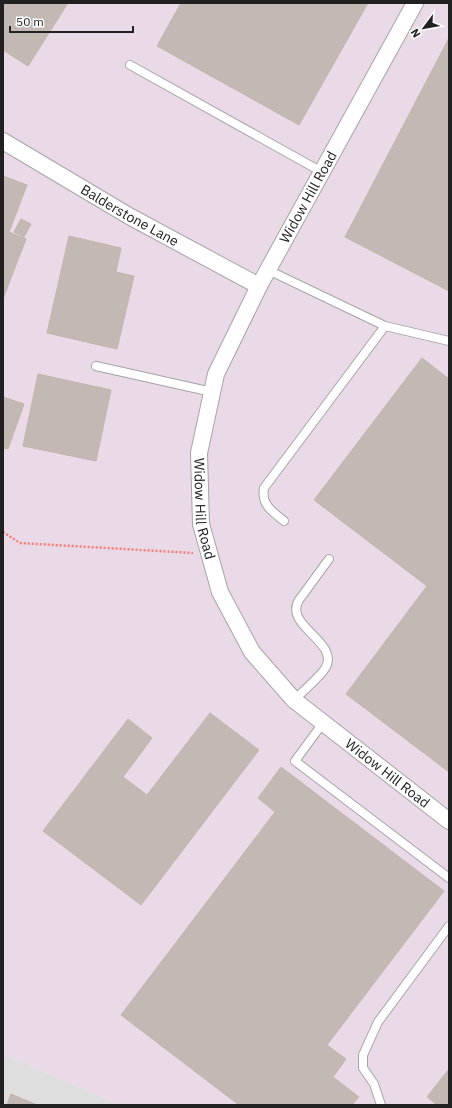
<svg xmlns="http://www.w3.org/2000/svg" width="452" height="1108" viewBox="0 0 452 1108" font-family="'IBM Plex Sans',sans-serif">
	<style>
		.residential { fill: #dfdede }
		.industrial { fill: #eadae7 }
		.building { fill: #c2b9b4; stroke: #c2b4ab }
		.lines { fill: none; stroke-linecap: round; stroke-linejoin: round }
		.service-casing { stroke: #a5a5a5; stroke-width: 10 }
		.minor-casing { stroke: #a5a5a5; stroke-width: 18 }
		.path { stroke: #f47d76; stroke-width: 2.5; stroke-dasharray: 2 2; stroke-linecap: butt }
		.service { stroke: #fff; stroke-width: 8 }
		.minor { stroke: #fff; stroke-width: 16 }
		.labels { text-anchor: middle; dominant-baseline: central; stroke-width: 4; stroke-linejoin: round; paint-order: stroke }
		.street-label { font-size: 14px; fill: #212121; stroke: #fff }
	</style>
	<rect width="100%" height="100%" fill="#f1eee8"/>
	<!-- residential -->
	<path class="residential" d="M 3,1054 L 120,1105 L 3,1105 Z"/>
	<!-- industrial -->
	<path class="industrial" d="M 3,3 L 449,3 L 449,1105 L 120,1105 L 3,1054 Z"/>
	<!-- building -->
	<path class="building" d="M 3,3 L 68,3 L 28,66 L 3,50 Z
		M 181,3 L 368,3 L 299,125 L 157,46 Z
		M 449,38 L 449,291 L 345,237 Z
		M 3,176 L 27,185 L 9,232 L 26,239 L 3,299 Z
		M 21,219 L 31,224 L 24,237 L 14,232 Z
		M 69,236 L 121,248 L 116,272 L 134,276 L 117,349 L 47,333 Z
		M 422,358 L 449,379 L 449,772 L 346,694 L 427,586 L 314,500 Z
		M 38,374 L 111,390 L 96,461 L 23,446 Z
		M 3,397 L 24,404 L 8,449 L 3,448 Z
		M 210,713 L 259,750 L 141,905 L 43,831 L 128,719 L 152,738 L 123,777 L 147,795 Z
		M 281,767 L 444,891 L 327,1045 L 346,1059 L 333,1077 L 359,1097 L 352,1105 L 239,1105 L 121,1015 L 275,812 L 258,798 Z
		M 449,1069 L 449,1105 L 437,1105 L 427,1097 Z
		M 11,1094 L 37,1105 L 7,1105 Z"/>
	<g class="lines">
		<defs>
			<path id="service" d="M 130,65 L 322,172
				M 268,270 L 385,326 L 449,341
				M 96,366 L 212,392
				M 284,521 C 272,511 261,505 264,488 L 385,326
				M 294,700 C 301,693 322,675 326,667 C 339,642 283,625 299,600 L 329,559
				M 323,723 L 295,761 L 449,878
				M 381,1105 L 374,1084 L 363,1068 L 363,1055 L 378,1022 L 449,926"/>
			<g id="minor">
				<path id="s1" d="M 415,3 L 259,286 L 216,374 L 199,453 L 201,524 L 220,592 L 252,652 L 294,700 L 449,821"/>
				<path id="s2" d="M 3,141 L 129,216 L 259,286"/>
			</g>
		</defs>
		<!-- service casing -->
		<use href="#service" class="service-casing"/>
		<!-- minor casing -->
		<use href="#minor" class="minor-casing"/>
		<!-- path -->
		<path class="path" d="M 3,532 L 20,543 L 193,553"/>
		<!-- service -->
		<use href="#service" class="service"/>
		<!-- minor -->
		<use href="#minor" class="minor"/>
	</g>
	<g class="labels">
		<!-- street labels -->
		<g class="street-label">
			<text transform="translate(308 197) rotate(-61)">Widow Hill Road</text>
			<text stroke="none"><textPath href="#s2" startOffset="147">Balderstone Lane</textPath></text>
			<text stroke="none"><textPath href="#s1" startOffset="558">Widow Hill Road</textPath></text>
			<text stroke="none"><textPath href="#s1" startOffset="894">Widow Hill Road</textPath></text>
		</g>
	</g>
	<!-- border -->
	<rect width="452" height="1108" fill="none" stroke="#212121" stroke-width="8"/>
	<!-- north arrow -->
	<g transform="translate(424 28) rotate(238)" stroke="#ffffff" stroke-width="3" paint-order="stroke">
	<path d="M0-3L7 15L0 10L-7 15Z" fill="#212121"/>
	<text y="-6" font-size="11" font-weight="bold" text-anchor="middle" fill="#212121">N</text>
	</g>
	<!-- scale -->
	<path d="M10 26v6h123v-6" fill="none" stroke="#212121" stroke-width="2"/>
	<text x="16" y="26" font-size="12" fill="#212121" stroke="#ffffff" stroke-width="3" paint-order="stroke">50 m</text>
</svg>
